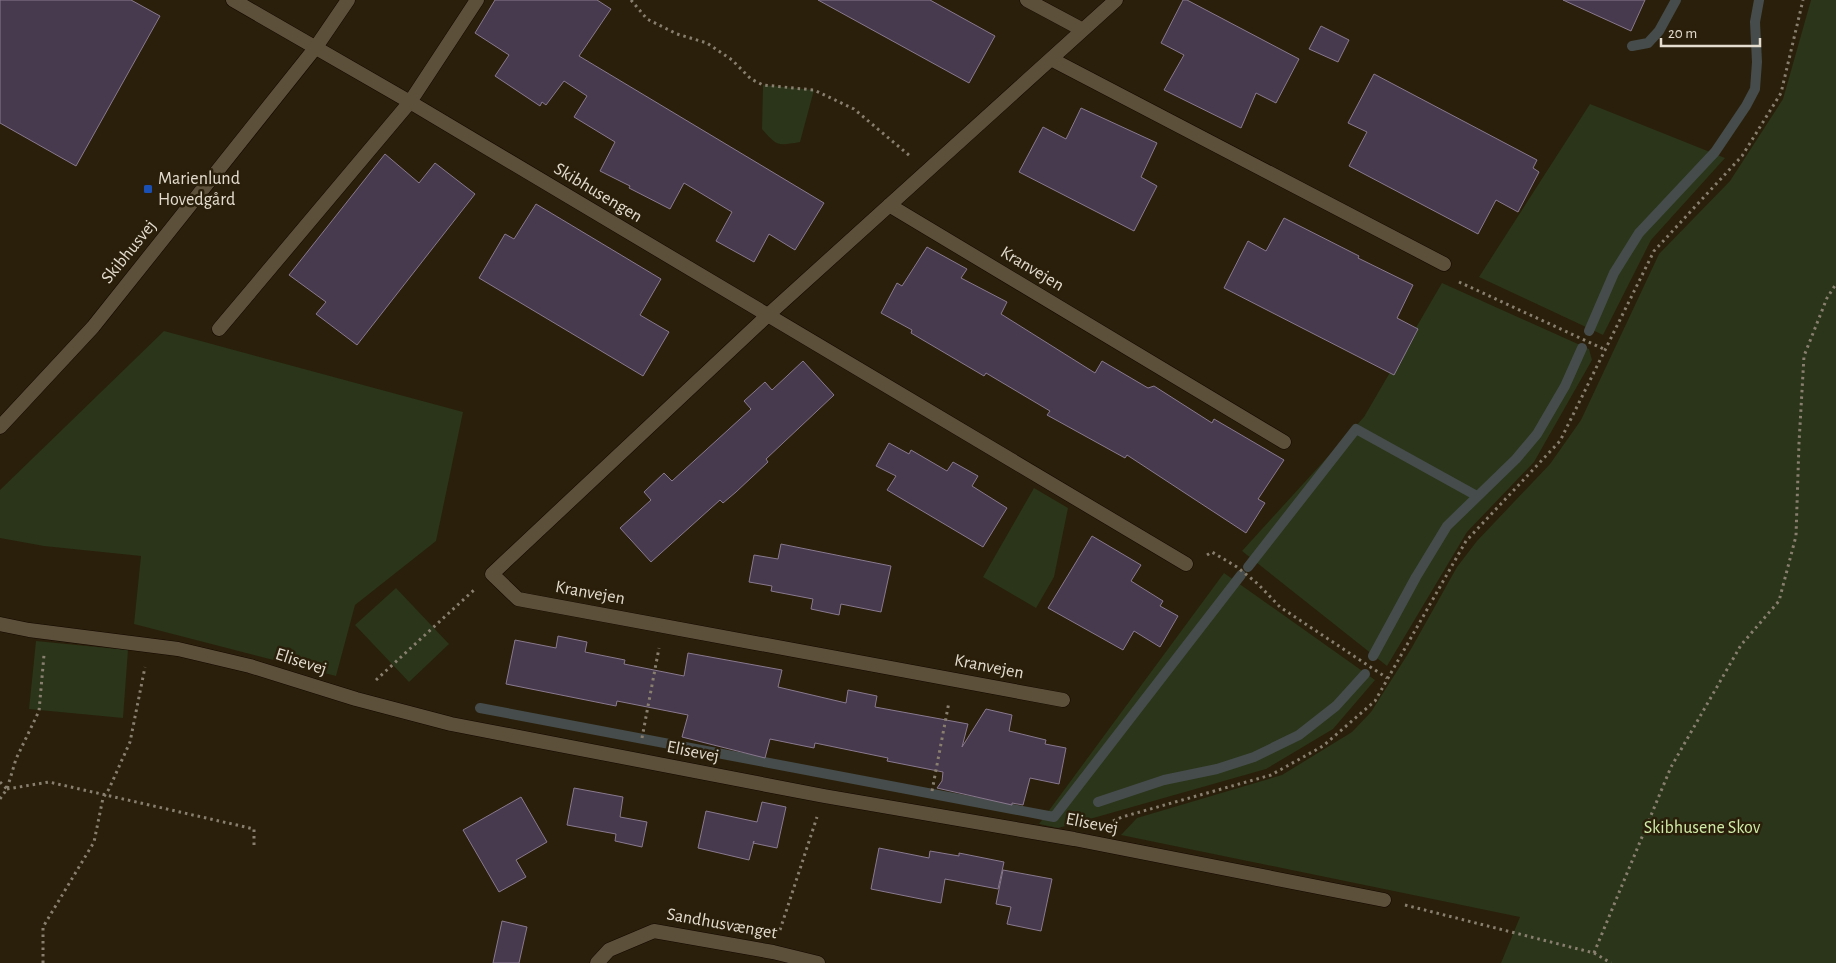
<svg xmlns="http://www.w3.org/2000/svg" width="1836" height="963" viewBox="0 0 1836 963" font-family="'Alegreya Sans',sans-serif">
	<style>
		.green { fill: #2a3519 }
		.lines { fill: none; stroke-linecap: round; stroke-linejoin: round }
		.stream { stroke: #454c4b; stroke-width: 10 }
		.building { fill: #483a4e; stroke: #89798f }
		.service-casing { stroke: #130800; stroke-width: 15 }
		.minor-casing { stroke: #130800; stroke-width: 15 }
		.tertiary-casing { stroke: #130800; stroke-width: 15 }
		.path { stroke: #897f6f; stroke-width: 3; stroke-dasharray: 2.5 4; stroke-linecap: butt }
		.service { stroke: #5d503a; stroke-width: 14 }
		.minor { stroke: #5d503a; stroke-width: 14 }
		.tertiary { stroke: #5d503a; stroke-width: 14 }
		.transit-dot { fill: #1a4fb4; stroke: #2a1f0a; stroke-width: 2 }
		.labels { text-anchor: middle; dominant-baseline: central; stroke-width: 5; stroke-linejoin: round; paint-order: stroke }
		.poi-label { font-size: 18px; fill: #e4dccf; stroke: #2a1f0a; text-anchor: start }
		.street-label { font-size: 18px; fill: #e4dccf; stroke: #2a1f0a }
		.park-label { font-size: 18px; fill: #d0eca8; stroke: #2a1f0a }
	</style>
	<rect width="100%" height="100%" fill="#2a1f0a"/>
	<!-- green -->
	<path class="green" d="M 1811,0 L 1836,0 L 1836,963 L 1501,963 L 1520,917 L 1121,835 L 1137,818 L 1282,775 L 1352,732 L 1371,712 L 1411,649 L 1457,567 L 1477,541 L 1550,464 L 1581,420 L 1659,254 L 1730,181 L 1783,99 Z
		M 763,85 L 814,90 L 800,142 C 777,146 777,146 762,129 Z
		M 1590,104 L 1725,158 L 1651,240 L 1603,335 L 1479,277 Z
		M 1442,283 L 1589,349 L 1592,360 L 1534,462 L 1467,532 L 1387,666 L 1242,551 L 1364,417 Z
		M 164,331 L 463,412 L 436,541 L 355,605 L 336,676 L 134,624 L 141,556 L 44,546 L 0,538 L 0,490 Z
		M 1034,488 L 1068,508 L 1054,577 L 1036,608 L 983,577 Z
		M 1224,573 L 1375,680 L 1333,729 L 1266,769 L 1058,828 L 1039,824 Z
		M 396,588 L 449,644 L 409,682 L 355,625 Z
		M 36,641 L 128,650 L 123,718 L 29,709 Z"/>
	<g class="lines">
		<!-- stream -->
		<path class="stream" d="M 1632,46 L 1648,43 L 1659,31 L 1676,0
			M 1589,331 L 1614,273 L 1639,233 L 1715,152 L 1746,106 L 1755,89 L 1757,62 L 1755,22 L 1759,0
			M 1248,567 L 1356,429 L 1477,496
			M 1373,656 L 1416,577 L 1447,526 L 1516,459 L 1537,434 L 1565,386 L 1582,348
			M 480,708 L 1054,817 L 1241,575
			M 1098,802 L 1164,780 L 1217,769 L 1254,757 L 1299,735 L 1336,706 L 1365,674"/>
	</g>
	<!-- building -->
	<path class="building" d="M 0,0 L 131,0 L 160,16 L 76,166 L 0,123 Z
		M 495,0 L 597,0 L 611,9 L 579,56 L 824,203 L 795,250 L 769,234 L 754,262 L 716,241 L 732,212 L 684,183 L 670,209 L 629,188 L 630,186 L 600,171 L 615,142 L 574,117 L 587,96 L 564,81 L 546,105 L 542,102 L 540,106 L 495,76 L 509,55 L 475,33 Z
		M 818,0 L 930,0 L 995,36 L 969,83 Z
		M 1183,0 L 1187,0 L 1299,59 L 1276,103 L 1256,93 L 1241,128 L 1164,90 L 1184,55 L 1161,43 Z
		M 1563,0 L 1645,0 L 1631,31 Z
		M 1321,26 L 1349,40 L 1338,62 L 1309,49 Z
		M 1374,74 L 1537,160 L 1533,168 L 1539,172 L 1518,212 L 1496,200 L 1478,234 L 1349,166 L 1367,132 L 1348,123 Z
		M 1081,108 L 1157,143 L 1141,177 L 1157,186 L 1134,231 L 1019,172 L 1043,127 L 1066,139 Z
		M 385,154 L 419,183 L 435,163 L 475,194 L 357,345 L 316,314 L 326,302 L 289,275 Z
		M 536,204 L 661,279 L 640,315 L 669,332 L 643,376 L 479,278 L 505,234 L 514,239 Z
		M 1284,218 L 1359,256 L 1358,258 L 1413,285 L 1397,318 L 1418,329 L 1394,375 L 1224,288 L 1248,241 L 1266,251 Z
		M 927,247 L 967,269 L 961,278 L 1007,302 L 1001,314 L 1095,373 L 1102,361 L 1148,388 L 1154,386 L 1212,423 L 1214,419 L 1284,460 L 1258,499 L 1265,503 L 1246,533 L 1127,455 L 1125,458 L 1047,415 L 1050,411 L 986,373 L 984,376 L 911,333 L 912,330 L 881,313 L 897,283 L 902,286 Z
		M 803,361 L 834,395 L 766,459 L 768,462 L 736,492 L 723,503 L 720,500 L 651,562 L 620,528 L 651,500 L 644,492 L 664,473 L 672,481 L 751,409 L 744,401 L 765,382 L 772,390 Z
		M 889,443 L 909,454 L 911,450 L 947,471 L 953,462 L 978,476 L 972,486 L 1007,508 L 983,547 L 887,490 L 896,476 L 876,466 Z
		M 1092,536 L 1141,565 L 1131,581 L 1163,601 L 1160,606 L 1178,616 L 1160,647 L 1134,631 L 1123,650 L 1048,608 Z
		M 781,544 L 891,566 L 881,612 L 841,604 L 839,615 L 811,609 L 813,599 L 771,591 L 772,586 L 749,582 L 754,555 L 778,559 Z
		M 558,636 L 587,642 L 585,652 L 625,660 L 624,664 L 684,676 L 688,653 L 782,670 L 778,687 L 846,703 L 848,690 L 877,696 L 875,707 L 968,724 L 962,747 L 986,709 L 1012,715 L 1009,731 L 1046,740 L 1045,744 L 1066,748 L 1059,784 L 1030,778 L 1023,805 L 1012,803 L 1012,805 L 937,788 L 942,781 L 943,772 L 887,761 L 888,758 L 815,743 L 814,748 L 770,739 L 765,758 L 682,737 L 688,715 L 617,701 L 616,706 L 506,684 L 515,640 L 556,648 Z
		M 574,788 L 623,797 L 620,817 L 647,822 L 642,847 L 615,841 L 616,834 L 567,825 Z
		M 521,797 L 547,842 L 516,860 L 526,877 L 499,892 L 463,830 Z
		M 762,802 L 786,807 L 777,848 L 753,843 L 754,841 L 749,860 L 698,848 L 706,811 L 757,822 Z
		M 879,848 L 929,858 L 930,851 L 959,856 L 959,853 L 1004,862 L 998,889 L 945,879 L 941,903 L 871,889 Z
		M 1003,870 L 1052,879 L 1041,931 L 1007,924 L 1011,907 L 996,904 Z
		M 502,921 L 527,927 L 519,963 L 493,963 Z"/>
	<g class="lines">
		<defs>
			<path id="service" d="M 0,624 L 29,630 L 178,649 L 250,666 L 356,699 L 451,724 L 824,796 L 1074,839 L 1384,900"/>
			<path id="minor" d="M 233,0 L 410,102 L 1186,564
				M 1027,0 L 1083,30
				M 1051,59 L 1444,264
				M 889,205 L 1284,442
				M 219,329 L 410,102 L 477,0
				M 1063,700 L 518,599 L 492,574 L 768,315 L 1116,0
				M 597,963 L 609,950 L 654,931 L 773,952 L 818,963"/>
			<path id="tertiary" d="M 0,427 L 93,327 L 316,47 L 348,0"/>
		</defs>
		<!-- service casing -->
		<use href="#service" class="service-casing"/>
		<!-- minor casing -->
		<use href="#minor" class="minor-casing"/>
		<!-- tertiary casing -->
		<use href="#tertiary" class="tertiary-casing"/>
		<!-- path -->
		<path class="path" d="M 631,0 L 647,19 L 677,34 L 707,43 L 732,60 L 751,79 L 763,85 L 814,90 L 854,109 L 910,156
			M 1459,282 L 1606,350
			M 1207,555 L 1212,552 L 1237,567 L 1258,584 L 1280,607 L 1387,678
			M 376,680 L 475,589
			M 642,738 L 659,648
			M 0,782 L 7,789
			M 7,789 L 49,782 L 254,829 L 254,848
			M 932,791 L 949,702
			M 0,799 L 7,789 L 16,759 L 39,711 L 44,655
			M 1113,821 L 1122,817 L 1271,775 L 1323,746 L 1375,701 L 1466,541 L 1560,441 L 1654,251 L 1742,156 L 1781,93 L 1803,0
			M 1405,905 L 1594,953 L 1611,963
			M 780,930 L 817,817
			M 1594,953 L 1671,767 L 1741,645 L 1779,601 L 1796,536 L 1799,443 L 1804,356 L 1827,298 L 1836,284
			M 43,963 L 43,927 L 94,842 L 103,798 L 109,789 L 130,742 L 145,667"/>
		<!-- service -->
		<use href="#service" class="service"/>
		<!-- minor -->
		<use href="#minor" class="minor"/>
		<!-- tertiary -->
		<use href="#tertiary" class="tertiary"/>
	</g>
	<!-- markers -->
	<rect class="transit-dot" x="143" y="184" width="10" height="10" rx="2.5"/>
	<g class="labels">
		<!-- poi labels -->
		<g class="poi-label">
			<text x="158" y="179">Marienlund<tspan x="158" dy="21">Hovedgård</tspan></text>
		</g>
		<!-- street labels -->
		<g class="street-label">
			<text transform="translate(598 193) rotate(31)">Skibhusengen</text>
			<text transform="translate(129 252) rotate(-51)">Skibhusvej</text>
			<text transform="translate(1032 269) rotate(31)">Kranvejen</text>
			<text transform="translate(590 593) rotate(10)">Kranvejen</text>
			<text transform="translate(301 662) rotate(18)">Elisevej</text>
			<text transform="translate(989 667) rotate(11)">Kranvejen</text>
			<text transform="translate(693 752) rotate(11)">Elisevej</text>
			<text transform="translate(1092 824) rotate(11)">Elisevej</text>
			<text transform="translate(722 924) rotate(10)">Sandhusvænget</text>
		</g>
		<!-- park labels -->
		<g class="park-label">
			<text x="1702" y="828">Skibhusene Skov</text>
		</g>
	</g>
	<!-- scale -->
	<path d="M1661 38v8h99v-8" fill="none" stroke="#e4dccf" stroke-width="2.5"/>
	<text x="1668" y="38" font-size="15" fill="#e4dccf" stroke="#2a1f0a" stroke-width="4" paint-order="stroke">20 m</text>
</svg>
